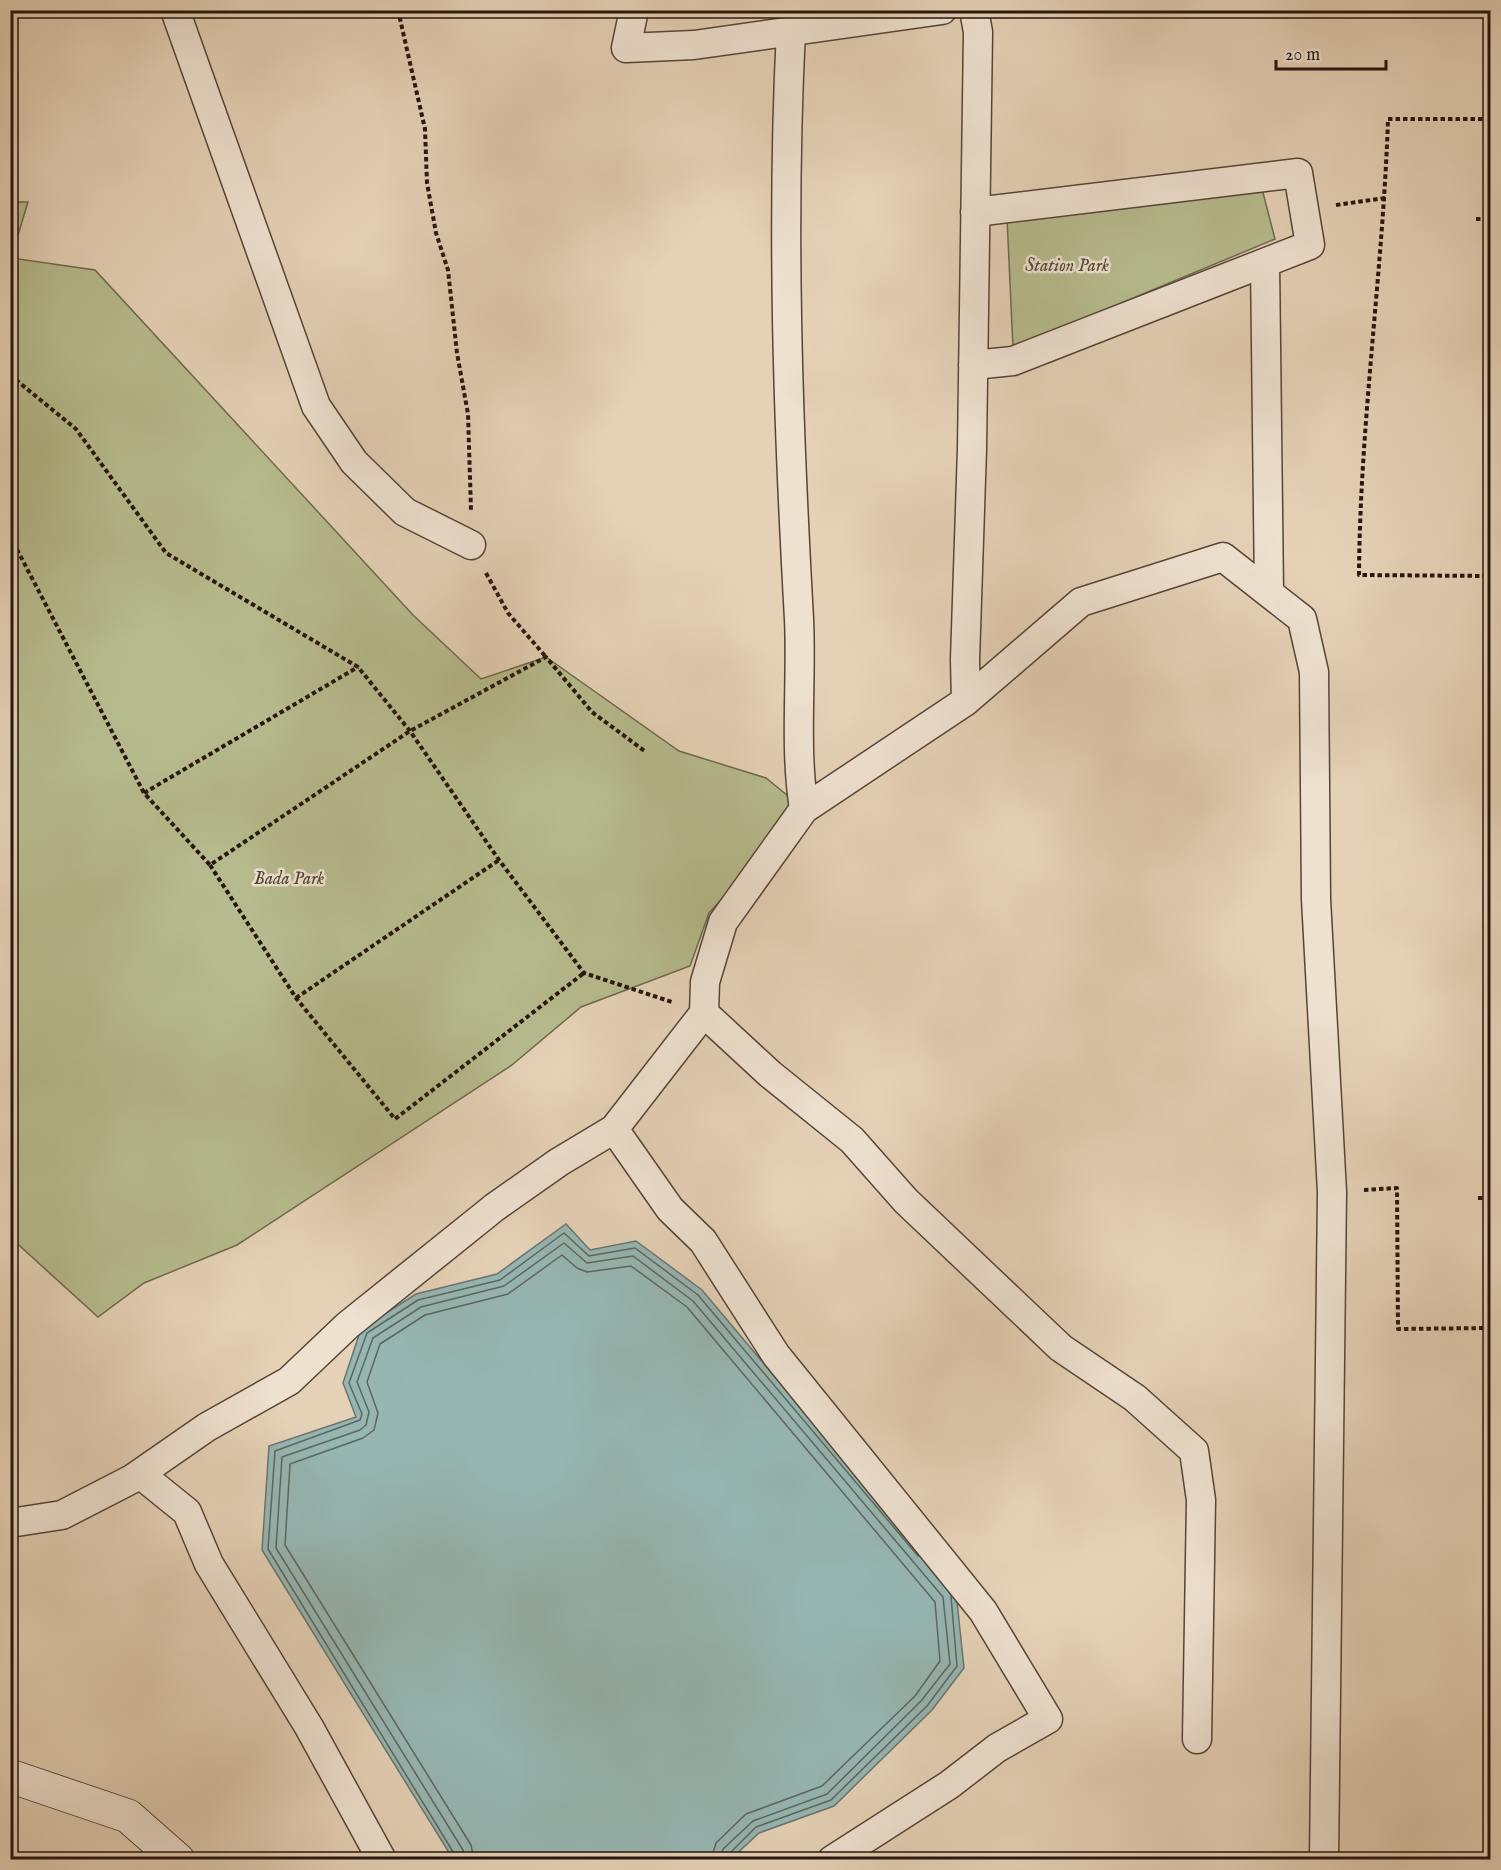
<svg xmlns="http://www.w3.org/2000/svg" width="1501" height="1870" viewBox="0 0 1501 1870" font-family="'IM FELL English',serif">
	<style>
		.green { fill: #b6bb8d; stroke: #6e684e; stroke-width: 1.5 }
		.water { fill: #96b6b2; stroke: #697670; stroke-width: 1.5 }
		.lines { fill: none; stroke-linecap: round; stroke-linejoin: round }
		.shore { stroke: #5e6660; stroke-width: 1.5 }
		.minor-casing { stroke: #564538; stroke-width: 31 }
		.tertiary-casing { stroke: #564538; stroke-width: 35 }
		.path { stroke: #26160e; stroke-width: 4; stroke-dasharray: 4.5 3; stroke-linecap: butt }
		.minor { stroke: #eee1d0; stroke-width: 28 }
		.tertiary { stroke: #eee1d0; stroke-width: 33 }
		.labels { text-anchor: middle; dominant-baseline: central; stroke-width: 5; stroke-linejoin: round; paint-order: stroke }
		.park-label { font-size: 18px; font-style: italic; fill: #514834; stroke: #eee1d0 }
	</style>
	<rect width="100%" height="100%" fill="#e5d1b6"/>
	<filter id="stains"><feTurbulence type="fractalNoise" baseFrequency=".00333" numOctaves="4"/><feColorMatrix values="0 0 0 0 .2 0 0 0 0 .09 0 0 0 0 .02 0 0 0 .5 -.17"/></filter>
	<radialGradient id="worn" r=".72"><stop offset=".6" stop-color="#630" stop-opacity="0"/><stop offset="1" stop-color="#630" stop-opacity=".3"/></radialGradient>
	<!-- green -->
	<path class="green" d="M 1261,185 L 1275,239 L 1013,348 L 1007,218 Z
		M 10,202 L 28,202 L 11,258 L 95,270 L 413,615 L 481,679 L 546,657 L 679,751 L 766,778 L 804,809 L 709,913 L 690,966 L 581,1007 L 512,1065 L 237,1245 L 144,1283 L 98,1317 L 11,1238 Z"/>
	<!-- water -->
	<path class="water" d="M 566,1224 L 590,1250 L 636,1241 L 702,1290 L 956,1592 L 964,1668 L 932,1710 L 834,1806 L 759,1833 L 731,1859 L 453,1859 L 262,1550 L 269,1446 L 356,1417 L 343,1383 L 361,1329 L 416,1294 L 497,1274 Z"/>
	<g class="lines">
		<!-- shore -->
		<path class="shore" d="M 458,1860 L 268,1549 L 275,1451 L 360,1420 L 362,1414 L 349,1383 L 367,1333 L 418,1300 L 500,1280 L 564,1233 L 589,1256 L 635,1248 L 698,1295 L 918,1556
			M 465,1860 L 463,1850 L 276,1548 L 282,1457 L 360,1430 L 366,1425 L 369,1412 L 357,1382 L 373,1338 L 421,1307 L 504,1286 L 564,1243 L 587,1263 L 633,1256 L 693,1301 L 943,1597 L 950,1664 L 921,1701 L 827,1794 L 753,1821 L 723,1849 L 720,1860
			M 474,1860 L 471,1845 L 285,1545 L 290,1464 L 363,1438 L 374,1430 L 378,1413 L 367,1382 L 380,1344 L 425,1315 L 508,1294 L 562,1255 L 577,1268 L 587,1272 L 631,1266 L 687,1307 L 935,1602 L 940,1661 L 915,1696 L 822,1786 L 746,1814 L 716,1843 L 711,1860
			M 728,1860 L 730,1853 L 756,1827 L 831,1800 L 927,1706 L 957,1666 L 951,1596"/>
		<defs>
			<path id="minor" d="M 175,10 L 316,406 L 354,462 L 405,512 L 471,545
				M 634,10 L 626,48 L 694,45 L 942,10
				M 791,30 C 781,226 788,423 799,619 C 802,682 794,746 804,809
				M 1265,263 L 1269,592
				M 973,365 L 1013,361 L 1310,245 L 1298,173 L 975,212
				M 966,701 L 965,660 L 972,449 L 978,32 L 974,10
				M 704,1013 L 770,1074 L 852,1140 L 906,1201 L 1061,1348 L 1135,1398 L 1194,1451 L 1201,1500 L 1197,1739
				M 614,1129 L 670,1209 L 703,1241 L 776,1355 L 983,1611 L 1048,1719 L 997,1748 L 949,1785 L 832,1860
				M 140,1474 L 187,1512 L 209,1564 L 309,1727 L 382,1860
				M 10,1523 L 62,1515 L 132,1479 L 207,1427 L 289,1381 L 348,1325 L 495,1207 L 559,1162 L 614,1129 L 704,1013 L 705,982 L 723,922 L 804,809 L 966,701 L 1081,602 L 1223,557 L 1302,619 L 1314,672 L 1316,899 L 1332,1192 L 1324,1860"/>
			<path id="tertiary" d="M 10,1776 L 128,1816 L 178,1860"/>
		</defs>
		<!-- minor casing -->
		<use href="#minor" class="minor-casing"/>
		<!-- tertiary casing -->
		<use href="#tertiary" class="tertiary-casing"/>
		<!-- path -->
		<path class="path" d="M 398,10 L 425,129 L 427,183 L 436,233 L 448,270 L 457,353 L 468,414 L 471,510
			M 1490,119 L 1388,119 C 1383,271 1360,423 1359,575 L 1490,576
			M 1336,205 L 1385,198
			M 1476,219 L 1490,219
			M 10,375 L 76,429 L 166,553 L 358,667 L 410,731 L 499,860 L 584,973 L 672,1002
			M 10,536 L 144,793 L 210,865 L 410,731 L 546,657 L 592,712 L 646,752
			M 486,573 L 508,613 L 546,657
			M 144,793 L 358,667
			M 210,865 L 296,998 L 395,1119 L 584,973
			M 296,998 L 499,860
			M 1364,1190 L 1397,1188 L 1398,1329 L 1490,1328
			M 1478,1198 L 1490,1198"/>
		<!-- minor -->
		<use href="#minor" class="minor"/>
		<!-- tertiary -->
		<use href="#tertiary" class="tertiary"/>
	</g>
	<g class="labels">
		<!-- park labels -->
		<g class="park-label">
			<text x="1067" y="266">Station Park</text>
			<text x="289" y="879">Bada Park</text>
		</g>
	</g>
	<!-- margin -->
	<rect width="1501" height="1870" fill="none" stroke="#e5d1b6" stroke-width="36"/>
	<rect x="12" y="12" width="1477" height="1846" fill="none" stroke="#26160e" stroke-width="3"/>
	<rect x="18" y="18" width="1465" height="1834" fill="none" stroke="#26160e" stroke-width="1.5"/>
	<!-- scale -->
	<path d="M1276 60v9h110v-9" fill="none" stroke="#26160e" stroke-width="3"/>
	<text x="1285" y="60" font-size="18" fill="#26160e" stroke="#eee1d0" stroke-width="4.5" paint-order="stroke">20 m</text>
	<rect width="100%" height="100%" filter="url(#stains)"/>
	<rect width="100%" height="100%" fill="url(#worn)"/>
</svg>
